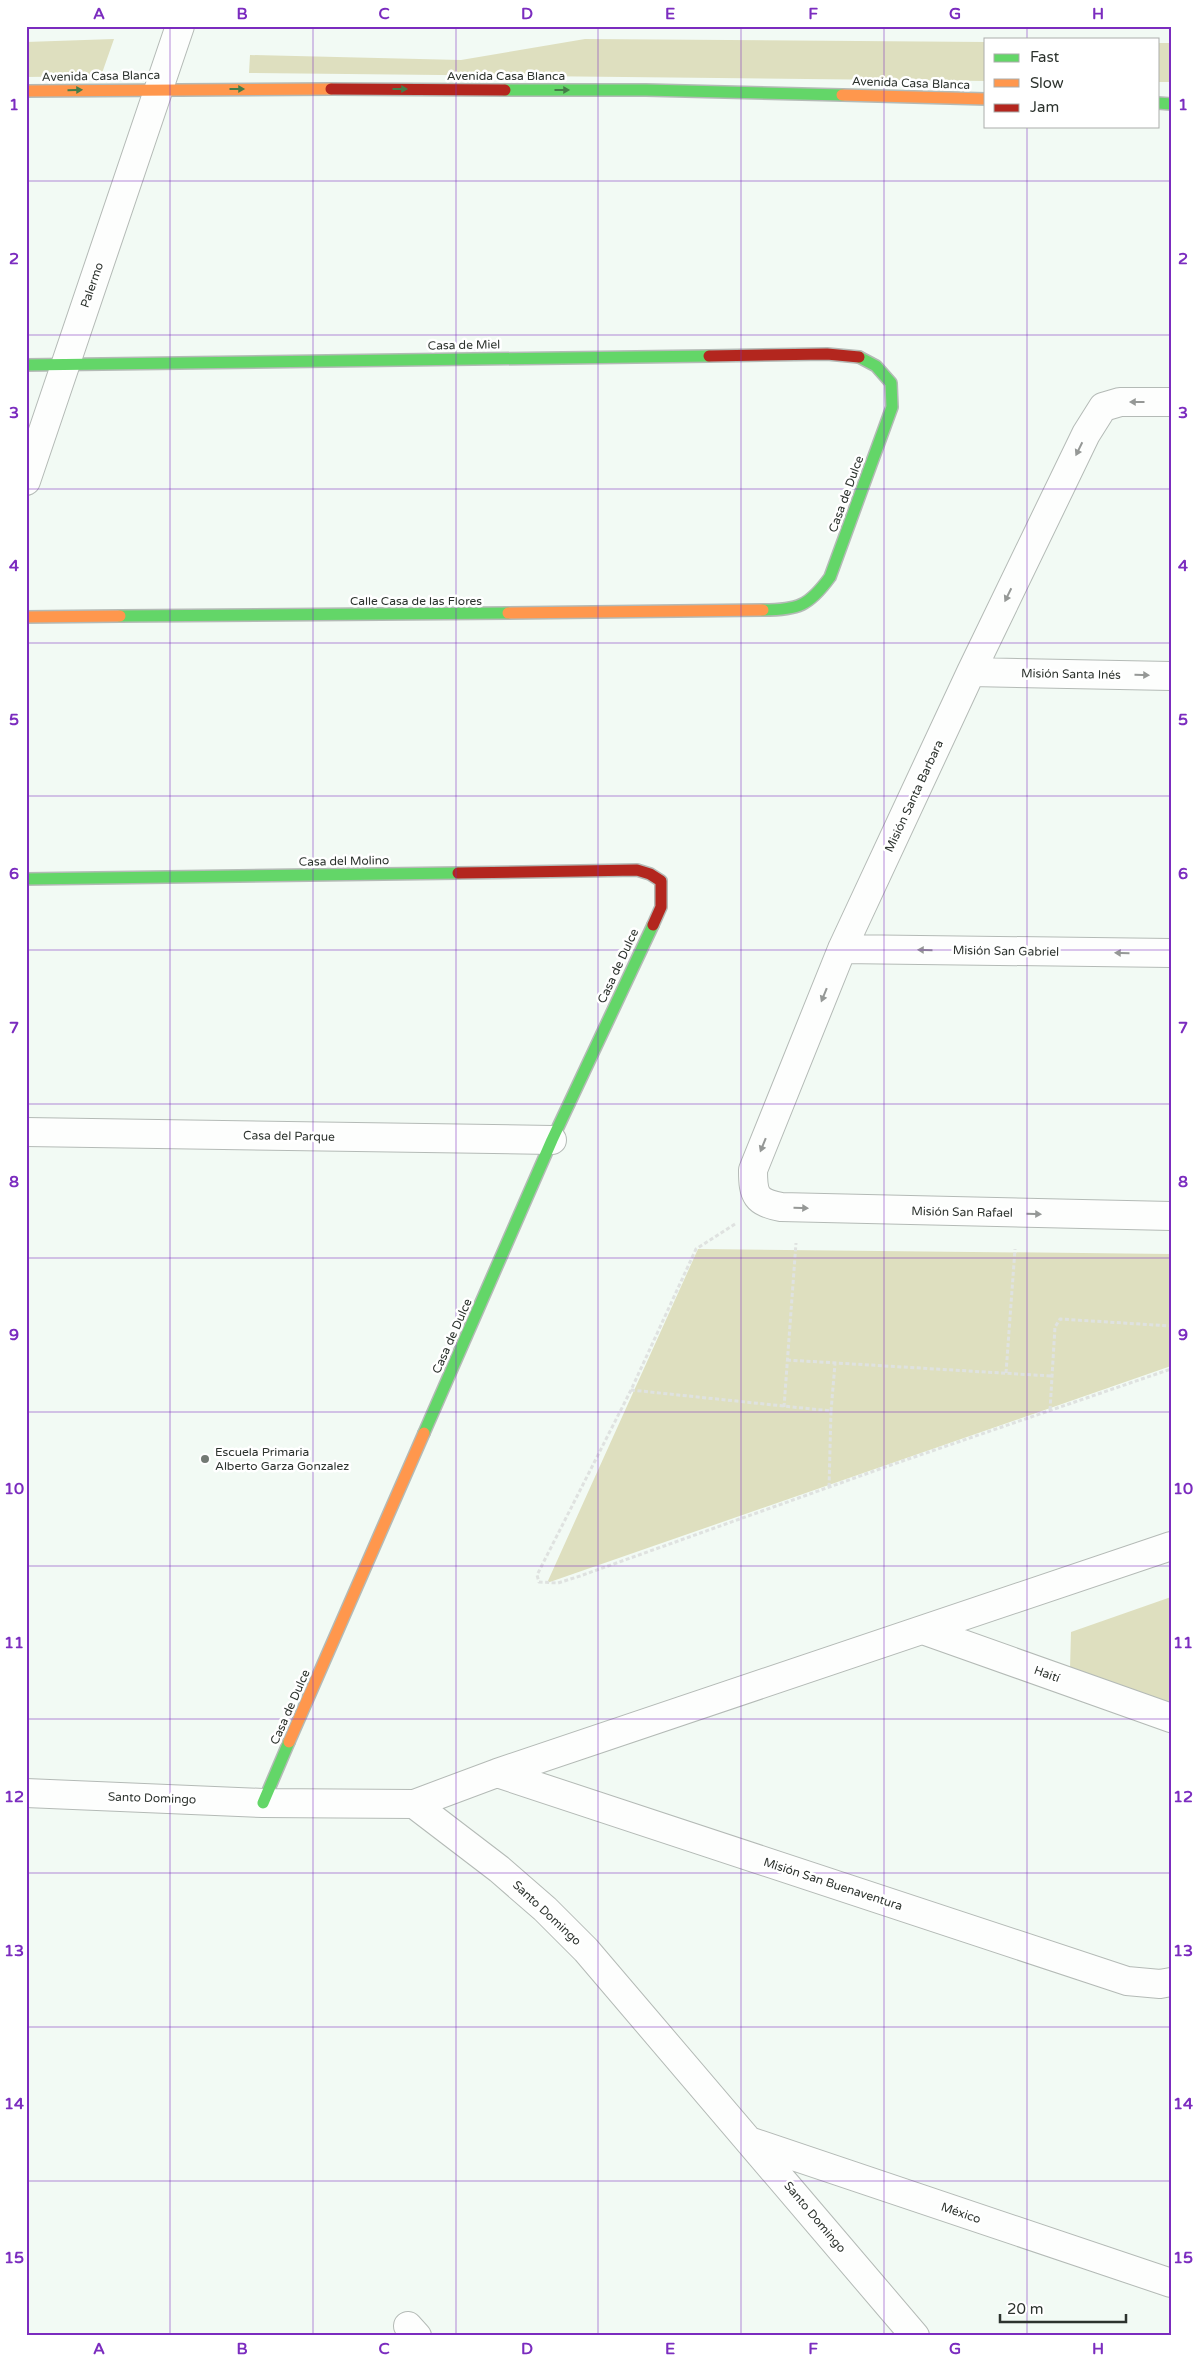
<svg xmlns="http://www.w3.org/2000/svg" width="1197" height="2362" viewBox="0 0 1197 2362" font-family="'Varela Round',sans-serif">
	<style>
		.green { fill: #dedfbf }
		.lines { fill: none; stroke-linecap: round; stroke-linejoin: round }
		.street-casing { stroke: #b4bab6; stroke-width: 30 }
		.fast-casing { stroke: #b4bab6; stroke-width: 14 }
		.slow-casing { stroke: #b4bab6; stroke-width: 14 }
		.jam-casing { stroke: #b4bab6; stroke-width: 14 }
		.path { stroke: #dfe2e0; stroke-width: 3; stroke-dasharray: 4 2.5; stroke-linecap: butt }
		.street { stroke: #fdfefd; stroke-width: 28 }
		.fast { stroke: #63d668; stroke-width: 11 }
		.slow { stroke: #ff974d; stroke-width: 11 }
		.jam { stroke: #b3261e; stroke-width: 11 }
		.oneway { fill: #457c48 }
		.oneway2 { fill: #959896 }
		.grid { fill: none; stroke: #7b2cbf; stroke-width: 1; stroke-opacity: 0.55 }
		.poi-dot { fill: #727973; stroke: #fff; stroke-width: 2 }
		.labels { text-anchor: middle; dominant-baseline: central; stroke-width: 5; stroke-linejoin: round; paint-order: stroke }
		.street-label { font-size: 12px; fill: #2d332e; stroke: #fff }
		.poi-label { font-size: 12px; fill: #2d332e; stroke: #fff; text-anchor: start }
		.neatline { fill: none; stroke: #7b2cbf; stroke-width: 2 }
		.grid-label { font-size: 16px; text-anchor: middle; font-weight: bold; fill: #7b2cbf }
	</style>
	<rect width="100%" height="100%" fill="#f2faf4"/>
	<!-- green -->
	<path class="green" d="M 114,39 L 101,76 L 26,77 L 26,42 Z
		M 585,39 L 986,42 L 986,81 L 249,73 L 250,55 L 461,60 Z
		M 1158,43 L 1171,43 L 1171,82 L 1158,82 Z
		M 698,1249 L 1171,1254 L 1171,1366 L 547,1583 Z
		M 1171,1597 L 1171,1704 L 1070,1669 L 1071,1632 Z"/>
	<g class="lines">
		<defs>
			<path id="street" d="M 1171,402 L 1120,402 L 1103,407 L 1086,434 L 971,672 L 842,949 L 753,1170 C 753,1196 756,1202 781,1207 L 1171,1216
				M 26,481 L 180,26
				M 971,672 L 1171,676
				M 842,949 L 1171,953
				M 26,1132 L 552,1140
				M 923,1630 L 1171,1718
				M 497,1773 L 1127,1981 L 1160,1984 L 1171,1982
				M 26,1793 L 263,1803 L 414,1804 L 499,1869 L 545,1909 L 586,1950 L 915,2336
				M 414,1804 L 497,1773 L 1171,1546
				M 752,2142 L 1171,2283
				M 408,2326 L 417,2336"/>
			<path id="fast" d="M 505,90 L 646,90 L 842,95
				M 1158,103 L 1171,104
				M 26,365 L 709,356
				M 763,610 C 798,610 809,606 830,577 L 892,407 L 891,383 L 876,366 L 859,357
				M 120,616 L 508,613
				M 26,879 L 458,873
				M 424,1433 L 552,1140 L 653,925
				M 263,1803 L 289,1742"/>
			<path id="slow" d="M 26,91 L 331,89
				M 842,95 L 986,99
				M 508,613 L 763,610
				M 26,617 L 120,616
				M 289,1742 L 424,1433"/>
			<path id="jam" d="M 331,89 L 505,90
				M 709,356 L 827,354 L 859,357
				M 458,873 L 637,870 L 650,874 L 661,881 L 661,907 L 653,925"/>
		</defs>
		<!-- street casing -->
		<use href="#street" class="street-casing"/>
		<!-- fast casing -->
		<use href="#fast" class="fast-casing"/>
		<!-- slow casing -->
		<use href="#slow" class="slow-casing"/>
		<!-- jam casing -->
		<use href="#jam" class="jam-casing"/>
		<!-- path -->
		<path class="path" d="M 735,1224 L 696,1249 L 631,1390 L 537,1575 L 539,1582 L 558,1583 L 580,1576 L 891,1465 L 1171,1369
			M 787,1360 L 1051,1376
			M 1006,1373 L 1015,1249
			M 631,1390 L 831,1411 L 829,1488
			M 784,1407 L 796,1243
			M 1050,1410 L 1055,1327 L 1060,1319 L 1171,1326
			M 831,1411 L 835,1364"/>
		<!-- street -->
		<use href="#street" class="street"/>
		<!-- fast -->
		<use href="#fast" class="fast"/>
		<!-- slow -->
		<use href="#slow" class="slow"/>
		<!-- jam -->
		<use href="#jam" class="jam"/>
	</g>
	<!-- one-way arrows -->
	<defs><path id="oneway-solid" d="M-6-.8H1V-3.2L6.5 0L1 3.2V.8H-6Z" transform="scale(1.25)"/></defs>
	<g class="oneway">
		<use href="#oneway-solid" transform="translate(237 89)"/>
		<use href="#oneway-solid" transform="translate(400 89)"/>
		<use href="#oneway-solid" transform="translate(75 90) rotate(-1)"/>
		<use href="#oneway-solid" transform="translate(562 90)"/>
	</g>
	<g class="oneway2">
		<use href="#oneway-solid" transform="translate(1137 402) rotate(-180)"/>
		<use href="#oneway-solid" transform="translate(1079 449) rotate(116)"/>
		<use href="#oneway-solid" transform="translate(1008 595) rotate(116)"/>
		<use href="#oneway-solid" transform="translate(1142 675) rotate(1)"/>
		<use href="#oneway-solid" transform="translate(925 950) rotate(-179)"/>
		<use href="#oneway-solid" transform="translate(1122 953) rotate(-179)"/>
		<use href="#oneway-solid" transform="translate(824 995) rotate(112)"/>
		<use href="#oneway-solid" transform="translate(763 1145) rotate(112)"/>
		<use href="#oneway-solid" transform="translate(801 1208) rotate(2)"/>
		<use href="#oneway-solid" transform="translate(1034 1214) rotate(1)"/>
	</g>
	<!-- grid -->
	<path class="grid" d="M 170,26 L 170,2336M 313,26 L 313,2336M 456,26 L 456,2336M 598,26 L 598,2336M 741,26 L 741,2336M 884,26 L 884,2336M 1027,26 L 1027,39M 1027,126 L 1027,2336M 26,181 L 1171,181M 26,335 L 1171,335M 26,489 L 1171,489M 26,643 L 1171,643M 26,796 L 1171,796M 26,950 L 1171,950M 26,1104 L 1171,1104M 26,1258 L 1171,1258M 26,1412 L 1171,1412M 26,1566 L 1171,1566M 26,1719 L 1171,1719M 26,1873 L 1171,1873M 26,2027 L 1171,2027M 26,2181 L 1171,2181"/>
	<!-- markers -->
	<circle class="poi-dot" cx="205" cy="1459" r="5"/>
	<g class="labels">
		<!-- street labels -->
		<g class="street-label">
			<text transform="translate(101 76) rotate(-1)">Avenida Casa Blanca</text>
			<text x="506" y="76">Avenida Casa Blanca</text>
			<text transform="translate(911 83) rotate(2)">Avenida Casa Blanca</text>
			<text transform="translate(92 285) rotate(-71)">Palermo</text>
			<text transform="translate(464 345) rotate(-1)">Casa de Miel</text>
			<text transform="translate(846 494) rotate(-70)">Casa de Dulce</text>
			<text x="416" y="601">Calle Casa de las Flores</text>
			<text transform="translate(1071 674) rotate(1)">Misión Santa Inés</text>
			<text transform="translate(914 796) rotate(-65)">Misión Santa Barbara</text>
			<text transform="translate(344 861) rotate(-1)">Casa del Molino</text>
			<text transform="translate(1006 951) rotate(1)">Misión San Gabriel</text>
			<text transform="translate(618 966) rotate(-65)">Casa de Dulce</text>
			<text transform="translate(289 1136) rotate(1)">Casa del Parque</text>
			<text transform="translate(962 1212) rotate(1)">Misión San Rafael</text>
			<text transform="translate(452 1336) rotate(-66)">Casa de Dulce</text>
			<text transform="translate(1047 1674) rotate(20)">Haití</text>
			<text transform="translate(290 1707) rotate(-66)">Casa de Dulce</text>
			<text transform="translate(152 1798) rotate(2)">Santo Domingo</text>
			<text transform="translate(833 1884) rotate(18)">Misión San Buenaventura</text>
			<text transform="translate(547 1913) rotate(43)">Santo Domingo</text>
			<text transform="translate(961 2213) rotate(19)">México</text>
			<text transform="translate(815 2217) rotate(50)">Santo Domingo</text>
		</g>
		<!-- poi labels -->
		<g class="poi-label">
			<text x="215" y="1452">Escuela Primaria<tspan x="215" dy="14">Alberto Garza Gonzalez</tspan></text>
		</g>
	</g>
	<!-- border -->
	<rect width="1197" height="2362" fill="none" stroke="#ffffff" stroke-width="55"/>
	<!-- legend -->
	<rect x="984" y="38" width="175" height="90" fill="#ffffff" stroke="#abadab"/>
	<rect x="994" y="54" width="25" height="8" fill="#63d668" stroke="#abadab"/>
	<text x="1030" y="62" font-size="15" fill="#2d332e">Fast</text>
	<rect x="994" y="79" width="25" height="8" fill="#ff974d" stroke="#abadab"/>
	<text x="1030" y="88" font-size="15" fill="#2d332e">Slow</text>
	<rect x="994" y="104" width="25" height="8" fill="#b3261e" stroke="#abadab"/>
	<text x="1030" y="112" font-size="15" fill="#2d332e">Jam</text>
	<!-- scale -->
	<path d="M1000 2314v8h126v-8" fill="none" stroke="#2d332e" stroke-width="2.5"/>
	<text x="1007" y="2314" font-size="15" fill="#2d332e" stroke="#ffffff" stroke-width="4" paint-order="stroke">20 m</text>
	<rect x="28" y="28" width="1142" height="2306" class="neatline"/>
	<g class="grid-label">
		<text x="99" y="19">A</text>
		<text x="242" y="19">B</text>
		<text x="384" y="19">C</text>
		<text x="527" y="19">D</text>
		<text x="670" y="19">E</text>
		<text x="813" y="19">F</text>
		<text x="955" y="19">G</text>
		<text x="1098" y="19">H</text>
		<text x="14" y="110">1</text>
		<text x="1183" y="110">1</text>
		<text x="14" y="264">2</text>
		<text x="1183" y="264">2</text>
		<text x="14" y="418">3</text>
		<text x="1183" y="418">3</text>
		<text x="14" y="571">4</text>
		<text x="1183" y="571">4</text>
		<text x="14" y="725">5</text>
		<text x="1183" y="725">5</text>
		<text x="14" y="879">6</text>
		<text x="1183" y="879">6</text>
		<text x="14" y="1033">7</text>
		<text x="1183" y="1033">7</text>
		<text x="14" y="1187">8</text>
		<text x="1183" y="1187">8</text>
		<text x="14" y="1340">9</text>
		<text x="1183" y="1340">9</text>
		<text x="14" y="1494">10</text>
		<text x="1183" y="1494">10</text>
		<text x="14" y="1648">11</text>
		<text x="1183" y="1648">11</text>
		<text x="14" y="1802">12</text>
		<text x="1183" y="1802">12</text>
		<text x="14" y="1956">13</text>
		<text x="1183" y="1956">13</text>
		<text x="14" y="2109">14</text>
		<text x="1183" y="2109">14</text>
		<text x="14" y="2263">15</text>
		<text x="1183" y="2263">15</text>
		<text x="99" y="2354">A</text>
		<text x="242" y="2354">B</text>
		<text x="384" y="2354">C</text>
		<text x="527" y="2354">D</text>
		<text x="670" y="2354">E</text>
		<text x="813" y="2354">F</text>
		<text x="955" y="2354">G</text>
		<text x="1098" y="2354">H</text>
	</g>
</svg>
